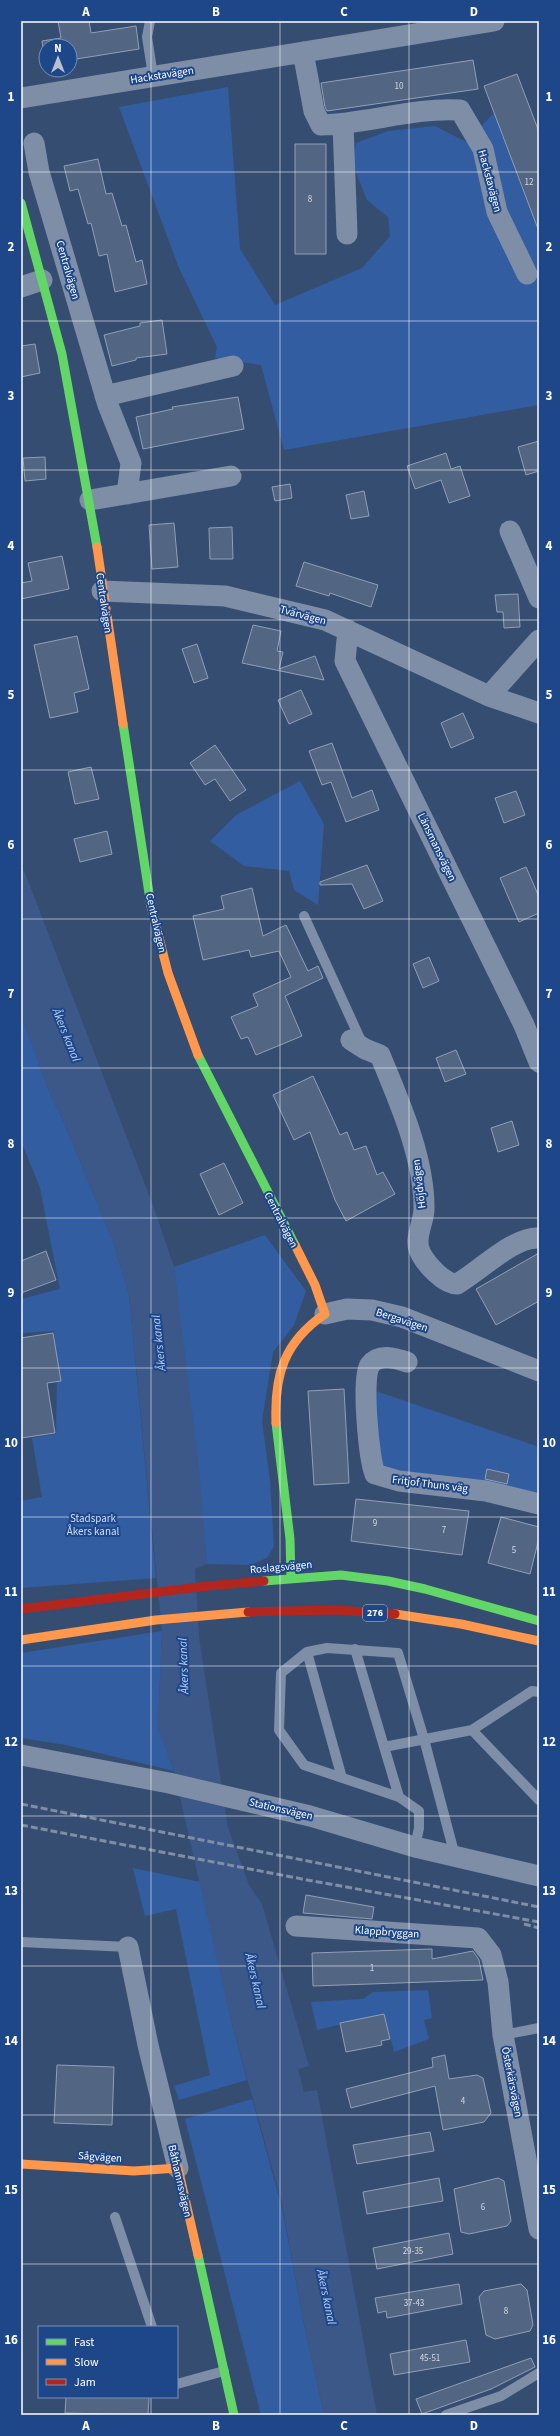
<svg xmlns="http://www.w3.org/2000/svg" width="560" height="2436" viewBox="0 0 560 2436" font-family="'Source Sans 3',sans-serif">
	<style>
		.green { fill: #325da1 }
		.water { fill: #3b5888 }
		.building { fill: #526582; stroke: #919fb5 }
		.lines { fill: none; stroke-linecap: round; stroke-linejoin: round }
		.lane { stroke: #7d8ea6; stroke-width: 10 }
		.street { stroke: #7d8ea6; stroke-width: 21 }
		.fast { stroke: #63d668; stroke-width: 9 }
		.slow { stroke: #ff974d; stroke-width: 9 }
		.jam { stroke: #b3261e; stroke-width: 9 }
		.rail { stroke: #7d8ea5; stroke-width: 3; stroke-dasharray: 7 3; stroke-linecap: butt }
		.grid { fill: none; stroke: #fff; stroke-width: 1; stroke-opacity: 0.55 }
		.labels { text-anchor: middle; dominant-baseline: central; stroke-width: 4; stroke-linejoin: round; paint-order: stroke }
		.number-label { font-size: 9px; fill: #d4d8e0 }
		.shield { fill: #1e478a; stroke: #bcc8dc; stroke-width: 1 }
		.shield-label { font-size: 10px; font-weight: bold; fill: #fff }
		.street-label { font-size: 11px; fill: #fff; stroke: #1e478a }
		.park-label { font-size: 11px; fill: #cedff9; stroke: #1e478a }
		.water-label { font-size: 12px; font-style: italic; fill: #b5cef3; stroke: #1e478a }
		.neatline { fill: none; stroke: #fff; stroke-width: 1.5 }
		.grid-label { font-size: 13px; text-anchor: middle; font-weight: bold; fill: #fff }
	</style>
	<rect width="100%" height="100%" fill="#364d72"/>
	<!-- green -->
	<path class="green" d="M 228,87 L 240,249 L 275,305 L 362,268 L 390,236 L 388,217 L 367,200 L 353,165 L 356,143 L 388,131 L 435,126 L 466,142 L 494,113 L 539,233 L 539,405 L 284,450 L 261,365 L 215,358 L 217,347 L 179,268 L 119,107 Z
		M 300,781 L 324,824 L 318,905 L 294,890 L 289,871 L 244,866 L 210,841 L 236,815 Z
		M 21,1014 L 49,1091 L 65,1125 L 113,1241 L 129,1295 L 156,1578 L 21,1588 L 21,1501 L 42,1497 L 32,1438 L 56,1434 L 57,1384 L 54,1331 L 21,1333 L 21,1299 L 60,1289 L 40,1188 L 21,1141 Z
		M 265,1235 L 306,1291 L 294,1325 L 273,1352 L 262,1421 L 270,1480 L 274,1546 L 267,1558 L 250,1565 L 207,1564 L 174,1267 Z
		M 373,1390 L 539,1447 L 539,1498 L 382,1470 Z
		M 162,1631 L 158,1727 L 174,1771 L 66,1745 L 21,1738 L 21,1653 Z
		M 133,1868 L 200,1882 L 231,2020 L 247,2080 L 179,2100 L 174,2086 L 210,2075 L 176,1909 L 145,1916 Z
		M 428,1990 L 432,2018 L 424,2020 L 429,2039 L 394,2052 L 384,2014 L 317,2030 L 311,2002 L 363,1999 L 373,1992 Z
		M 252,2099 L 282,2208 L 304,2324 L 324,2415 L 261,2415 L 185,2119 Z"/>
	<!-- water -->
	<path class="water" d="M 21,868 L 25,873 L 154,1208 L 174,1267 L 198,1459 L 207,1564 L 195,1569 L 199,1637 L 228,1828 L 249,1885 L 262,1904 L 309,2066 L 298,2069 L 304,2092 L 317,2090 L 377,2415 L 324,2415 L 304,2324 L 282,2204 L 231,2020 L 174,1771 L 158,1727 L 162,1631 L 129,1295 L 113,1241 L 65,1125 L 49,1091 L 21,1014 Z"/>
	<!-- building -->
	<path class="building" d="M 58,21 L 89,21 L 91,33 L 136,26 L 139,49 L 70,60 L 70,46 L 46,46 L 45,64 L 42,41 L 61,38 Z
		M 473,60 L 478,89 L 327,111 L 325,107 L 321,83 Z
		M 517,74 L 539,132 L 538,229 L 484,86 Z
		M 295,144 L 326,144 L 326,254 L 295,254 Z
		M 98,159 L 106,194 L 112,193 L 122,226 L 126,225 L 136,262 L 142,260 L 147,284 L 115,292 L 107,254 L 99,256 L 91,223 L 88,224 L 78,189 L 70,191 L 64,166 Z
		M 162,320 L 167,354 L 136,358 L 136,360 L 112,366 L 104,335 L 140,326 L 140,323 Z
		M 35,344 L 40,373 L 21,377 L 21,346 Z
		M 238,397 L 244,429 L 143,449 L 136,417 L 173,409 L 172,407 Z
		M 539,441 L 539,471 L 526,475 L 518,447 Z
		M 446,453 L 451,469 L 460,466 L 470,496 L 449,503 L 441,480 L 415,489 L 407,466 Z
		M 45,457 L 46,479 L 25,481 L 23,458 Z
		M 290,484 L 292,498 L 275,501 L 272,487 Z
		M 364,491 L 369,516 L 351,519 L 346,495 Z
		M 174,523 L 178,567 L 152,569 L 149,525 Z
		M 232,527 L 233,559 L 210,559 L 209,528 Z
		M 62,556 L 69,589 L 21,599 L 21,583 L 32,581 L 28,563 Z
		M 304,562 L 378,585 L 371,607 L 330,593 L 329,596 L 296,586 Z
		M 518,594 L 520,627 L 504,628 L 503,612 L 497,612 L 495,595 Z
		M 253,625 L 281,631 L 277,651 L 283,652 L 279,669 L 315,656 L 324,680 L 242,663 Z
		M 77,636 L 89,689 L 74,693 L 78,712 L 50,718 L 34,645 Z
		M 197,644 L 208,678 L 194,683 L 182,649 Z
		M 301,690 L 312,714 L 289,724 L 278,700 Z
		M 463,713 L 474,738 L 451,748 L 441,723 Z
		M 332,743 L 352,798 L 372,790 L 379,810 L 346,822 L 331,782 L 322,785 L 309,751 Z
		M 215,745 L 246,790 L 230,801 L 215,779 L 205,785 L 190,763 Z
		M 91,767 L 99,799 L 75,804 L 68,772 Z
		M 516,791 L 525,815 L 504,823 L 495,798 Z
		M 107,831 L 112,854 L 80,862 L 74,839 Z
		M 367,865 L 383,901 L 364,909 L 352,884 L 320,885 L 320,882 Z
		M 526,867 L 539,897 L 539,913 L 519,922 L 500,878 Z
		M 252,888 L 263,936 L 286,925 L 308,971 L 318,966 L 323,978 L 285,996 L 302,1036 L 256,1055 L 248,1037 L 241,1039 L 231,1017 L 258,1006 L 253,994 L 291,977 L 279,951 L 251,957 L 249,950 L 203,960 L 193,916 L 224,909 L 221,896 Z
		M 429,957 L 439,981 L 423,988 L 413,964 Z
		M 456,1050 L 466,1074 L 445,1082 L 436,1058 Z
		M 313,1076 L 340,1135 L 347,1132 L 354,1150 L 366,1146 L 377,1175 L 383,1172 L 395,1194 L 346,1221 L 335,1200 L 310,1132 L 294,1140 L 273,1095 Z
		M 512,1121 L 519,1145 L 498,1152 L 491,1128 Z
		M 224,1163 L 243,1203 L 219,1215 L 200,1174 Z
		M 46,1251 L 56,1280 L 21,1293 L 21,1261 Z
		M 539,1253 L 539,1301 L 496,1325 L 476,1289 Z
		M 53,1333 L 61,1381 L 47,1383 L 55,1433 L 21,1438 L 21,1338 Z
		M 344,1389 L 349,1483 L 314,1485 L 308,1391 Z
		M 487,1469 L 509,1474 L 507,1484 L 485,1479 Z
		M 356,1499 L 469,1511 L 462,1555 L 351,1541 Z
		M 501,1517 L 539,1527 L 539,1538 L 530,1574 L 488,1563 Z
		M 306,1895 L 374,1907 L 372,1919 L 303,1913 Z
		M 432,1949 L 432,1959 L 473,1951 L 479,1960 L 483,1980 L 313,1986 L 312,1953 Z
		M 384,2014 L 390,2039 L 381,2041 L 382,2045 L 346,2052 L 340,2023 Z
		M 445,2055 L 449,2079 L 477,2075 L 483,2078 L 491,2113 L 484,2122 L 443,2130 L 435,2086 L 351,2108 L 346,2089 L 433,2067 L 432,2058 Z
		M 57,2065 L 114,2067 L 112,2125 L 54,2123 Z
		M 430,2132 L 434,2151 L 357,2164 L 353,2145 Z
		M 439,2178 L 443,2201 L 367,2214 L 363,2192 Z
		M 498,2178 L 504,2181 L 511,2221 L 507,2226 L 469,2234 L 461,2232 L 454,2189 Z
		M 449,2233 L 453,2254 L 377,2269 L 373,2248 Z
		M 459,2284 L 462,2304 L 387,2318 L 386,2311 L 378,2313 L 375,2298 Z
		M 521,2284 L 527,2290 L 533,2325 L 530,2331 L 495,2339 L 486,2335 L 479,2297 L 484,2291 Z
		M 466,2340 L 470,2362 L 394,2375 L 390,2354 Z
		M 531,2358 L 535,2367 L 491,2389 L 422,2414 L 416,2399 Z
		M 66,2397 L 149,2397 L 148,2415 L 65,2413 Z"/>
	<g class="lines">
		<!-- lane -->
		<path class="lane" d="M 150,21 L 147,37 L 153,76
			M 304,916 L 362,1043
			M 355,1649 L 399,1797
			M 307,1652 L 342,1778
			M 472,1730 L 532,1691 L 539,1692
			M 384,1747 L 472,1730 L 539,1800
			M 415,1847 L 419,1828 L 419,1811 L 399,1797 L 304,1765 L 279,1730 L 281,1673 L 307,1652 L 327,1648 L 398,1653 L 424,1739 L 455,1856
			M 21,1942 L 128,1947
			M 503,2035 L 539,2028
			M 115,2217 L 152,2327
			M 177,2384 L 224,2371
			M 446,2415 L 501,2396 L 539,2373"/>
		<!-- street -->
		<path class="street" d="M 303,52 L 314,111 L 321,125 C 367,124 414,107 460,110 L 483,149 L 497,212 L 527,274
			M 21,98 L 494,21
			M 343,124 L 347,234
			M 34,143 L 39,172 L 108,405 L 131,463 L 127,494
			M 21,287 L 42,280
			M 105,396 L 233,366
			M 90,500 L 231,476
			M 510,531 L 539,598
			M 102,591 L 225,596 L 325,620 L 489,696 L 539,713
			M 348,630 L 345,661 L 524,1025 L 539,1062
			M 489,696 L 539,640
			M 351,1040 L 365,1049 L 380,1055 C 399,1101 425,1159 424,1210 C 423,1225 413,1240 421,1254 C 427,1265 444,1284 457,1284 C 480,1271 514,1236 539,1238
			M 325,1314 L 347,1309 L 372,1310 L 402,1317 L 539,1371
			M 407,1362 C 395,1358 379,1353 370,1365 C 361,1376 369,1460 375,1474 L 399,1481 L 486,1491 L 539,1504
			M 21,1755 L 169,1783 L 310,1816 L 415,1847 L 539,1876
			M 296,1926 L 478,1938 L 491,1955 L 498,1982 L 503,2035 L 539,2229
			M 128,1947 L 148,2045 L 178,2168"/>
		<!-- fast -->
		<path class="fast" d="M 21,203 L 62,354 L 97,547
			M 123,724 L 151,906
			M 198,1055 L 295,1245
			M 276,1423 L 290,1539 L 291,1578
			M 264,1581 L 341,1575 L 388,1581 L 425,1589 L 539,1621
			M 198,2255 L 234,2415"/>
		<!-- slow -->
		<path class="slow" d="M 97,547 L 123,724
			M 151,906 L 168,973 L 198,1055
			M 276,1423 C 274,1375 284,1342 325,1314 L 315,1285 L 295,1245
			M 395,1614 L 461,1624 L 539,1641
			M 21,1640 L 156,1620 L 248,1612
			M 21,2164 L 134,2171 L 178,2168 L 198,2255"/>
		<!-- jam -->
		<path class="jam" d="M 21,1609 L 208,1586 L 264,1581
			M 248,1612 L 336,1610 L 395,1614"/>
		<!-- rail -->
		<path class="rail" d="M 21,1804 L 539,1907
			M 21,1825 L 302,1879 L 539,1922
			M 524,1924 L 539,1928"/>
	</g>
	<!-- grid -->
	<path class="grid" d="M 151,21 L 151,2327M 280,21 L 280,2415M 409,21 L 409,2415M 21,172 L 539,172M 21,321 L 539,321M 21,470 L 539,470M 21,620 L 539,620M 21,770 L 539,770M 21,919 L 539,919M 21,1068 L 539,1068M 21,1218 L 539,1218M 21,1368 L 539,1368M 21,1517 L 539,1517M 21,1666 L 539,1666M 21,1816 L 539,1816M 21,1966 L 539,1966M 21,2115 L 539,2115M 21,2264 L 539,2264M 151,2397 L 151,2415"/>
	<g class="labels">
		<!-- number labels -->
		<g class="number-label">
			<text x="399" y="86">10</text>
			<text x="529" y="182">12</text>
			<text x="310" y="199">8</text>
			<text x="375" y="1523">9</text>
			<text x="444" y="1530">7</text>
			<text x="514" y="1550">5</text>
			<text x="372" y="1968">1</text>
			<text x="463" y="2101">4</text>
			<text x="483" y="2207">6</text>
			<text x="413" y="2251">29-35</text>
			<text x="414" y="2303">37-43</text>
			<text x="506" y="2311">8</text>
			<text x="430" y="2358">45-51</text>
		</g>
		<!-- shield labels -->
		<rect class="shield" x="363" y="1605" width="24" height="16" rx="3"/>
		<g class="shield-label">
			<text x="375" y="1613">276</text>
		</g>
		<!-- street labels -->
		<g class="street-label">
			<text transform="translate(162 75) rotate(-9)">Hackstavägen</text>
			<text transform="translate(490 181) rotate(75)">Hackstavägen</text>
			<text transform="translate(68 270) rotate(74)">Centralvägen</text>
			<text transform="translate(104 603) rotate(82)">Centralvägen</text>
			<text transform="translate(303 615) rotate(15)">Tvärvägen</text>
			<text transform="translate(437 847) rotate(64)">Länsmansvägen</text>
			<text transform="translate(156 923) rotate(77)">Centralvägen</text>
			<text transform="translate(419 1184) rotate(-97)">Höjdvägen</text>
			<text transform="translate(281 1220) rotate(63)">Centralvägen</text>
			<text transform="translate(402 1320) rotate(18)">Bergavägen</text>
			<text transform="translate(430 1484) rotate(7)">Fritjof Thuns väg</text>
			<text transform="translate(281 1567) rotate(-5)">Roslagsvägen</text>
			<text transform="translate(281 1809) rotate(13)">Stationsvägen</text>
			<text transform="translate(387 1932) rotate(4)">Klappbryggan</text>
			<text transform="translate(512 2082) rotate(79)">Österkärsvägen</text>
			<text transform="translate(100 2157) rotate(4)">Sågvägen</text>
			<text transform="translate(180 2181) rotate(77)">Båthamnsvägen</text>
		</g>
		<!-- park labels -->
		<g class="park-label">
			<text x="93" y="1518">Stadspark<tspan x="93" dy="13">Åkers kanal</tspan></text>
		</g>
		<!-- water labels -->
		<g class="water-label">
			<text transform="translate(66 1035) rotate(68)">Åkers kanal</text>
			<text transform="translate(159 1343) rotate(-96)">Åkers kanal</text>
			<text transform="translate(184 1666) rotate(-92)">Åkers kanal</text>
			<text transform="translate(255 1981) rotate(77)">Åkers kanal</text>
			<text transform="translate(326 2297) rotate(78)">Åkers kanal</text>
		</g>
	</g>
	<!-- border -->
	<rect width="560" height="2436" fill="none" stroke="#1e478a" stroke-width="44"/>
	<!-- legend -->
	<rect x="38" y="2326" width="140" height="72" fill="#1e478a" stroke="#7891b9"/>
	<rect x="46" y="2339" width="20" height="6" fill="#63d668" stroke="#7891b9"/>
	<text x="74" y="2346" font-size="12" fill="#ffffff">Fast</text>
	<rect x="46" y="2359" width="20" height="6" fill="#ff974d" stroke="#7891b9"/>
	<text x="74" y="2366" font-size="12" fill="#ffffff">Slow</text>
	<rect x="46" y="2379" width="20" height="6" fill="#b3261e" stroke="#7891b9"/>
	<text x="74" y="2386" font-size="12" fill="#ffffff">Jam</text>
	<!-- north arrow -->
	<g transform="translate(58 58)"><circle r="19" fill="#1e478a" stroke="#7891b9"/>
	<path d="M0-3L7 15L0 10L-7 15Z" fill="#b9c1ce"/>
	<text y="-6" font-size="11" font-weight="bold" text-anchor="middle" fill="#ffffff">N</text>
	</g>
	<rect x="22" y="22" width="516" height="2392" class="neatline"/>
	<g class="grid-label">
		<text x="86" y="16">A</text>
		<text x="216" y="16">B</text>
		<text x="344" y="16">C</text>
		<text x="474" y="16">D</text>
		<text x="11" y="101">1</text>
		<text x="549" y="101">1</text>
		<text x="11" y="251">2</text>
		<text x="549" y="251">2</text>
		<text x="11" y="400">3</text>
		<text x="549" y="400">3</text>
		<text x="11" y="550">4</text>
		<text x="549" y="550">4</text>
		<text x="11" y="699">5</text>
		<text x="549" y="699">5</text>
		<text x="11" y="849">6</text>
		<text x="549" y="849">6</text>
		<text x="11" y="998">7</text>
		<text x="549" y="998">7</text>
		<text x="11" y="1148">8</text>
		<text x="549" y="1148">8</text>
		<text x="11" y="1297">9</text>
		<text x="549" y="1297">9</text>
		<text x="11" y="1447">10</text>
		<text x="549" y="1447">10</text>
		<text x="11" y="1596">11</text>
		<text x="549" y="1596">11</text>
		<text x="11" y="1746">12</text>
		<text x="549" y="1746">12</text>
		<text x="11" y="1895">13</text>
		<text x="549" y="1895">13</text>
		<text x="11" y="2045">14</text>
		<text x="549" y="2045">14</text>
		<text x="11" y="2194">15</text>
		<text x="549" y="2194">15</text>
		<text x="11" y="2344">16</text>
		<text x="549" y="2344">16</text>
		<text x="86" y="2430">A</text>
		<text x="216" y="2430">B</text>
		<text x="344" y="2430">C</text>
		<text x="474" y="2430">D</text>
	</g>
</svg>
